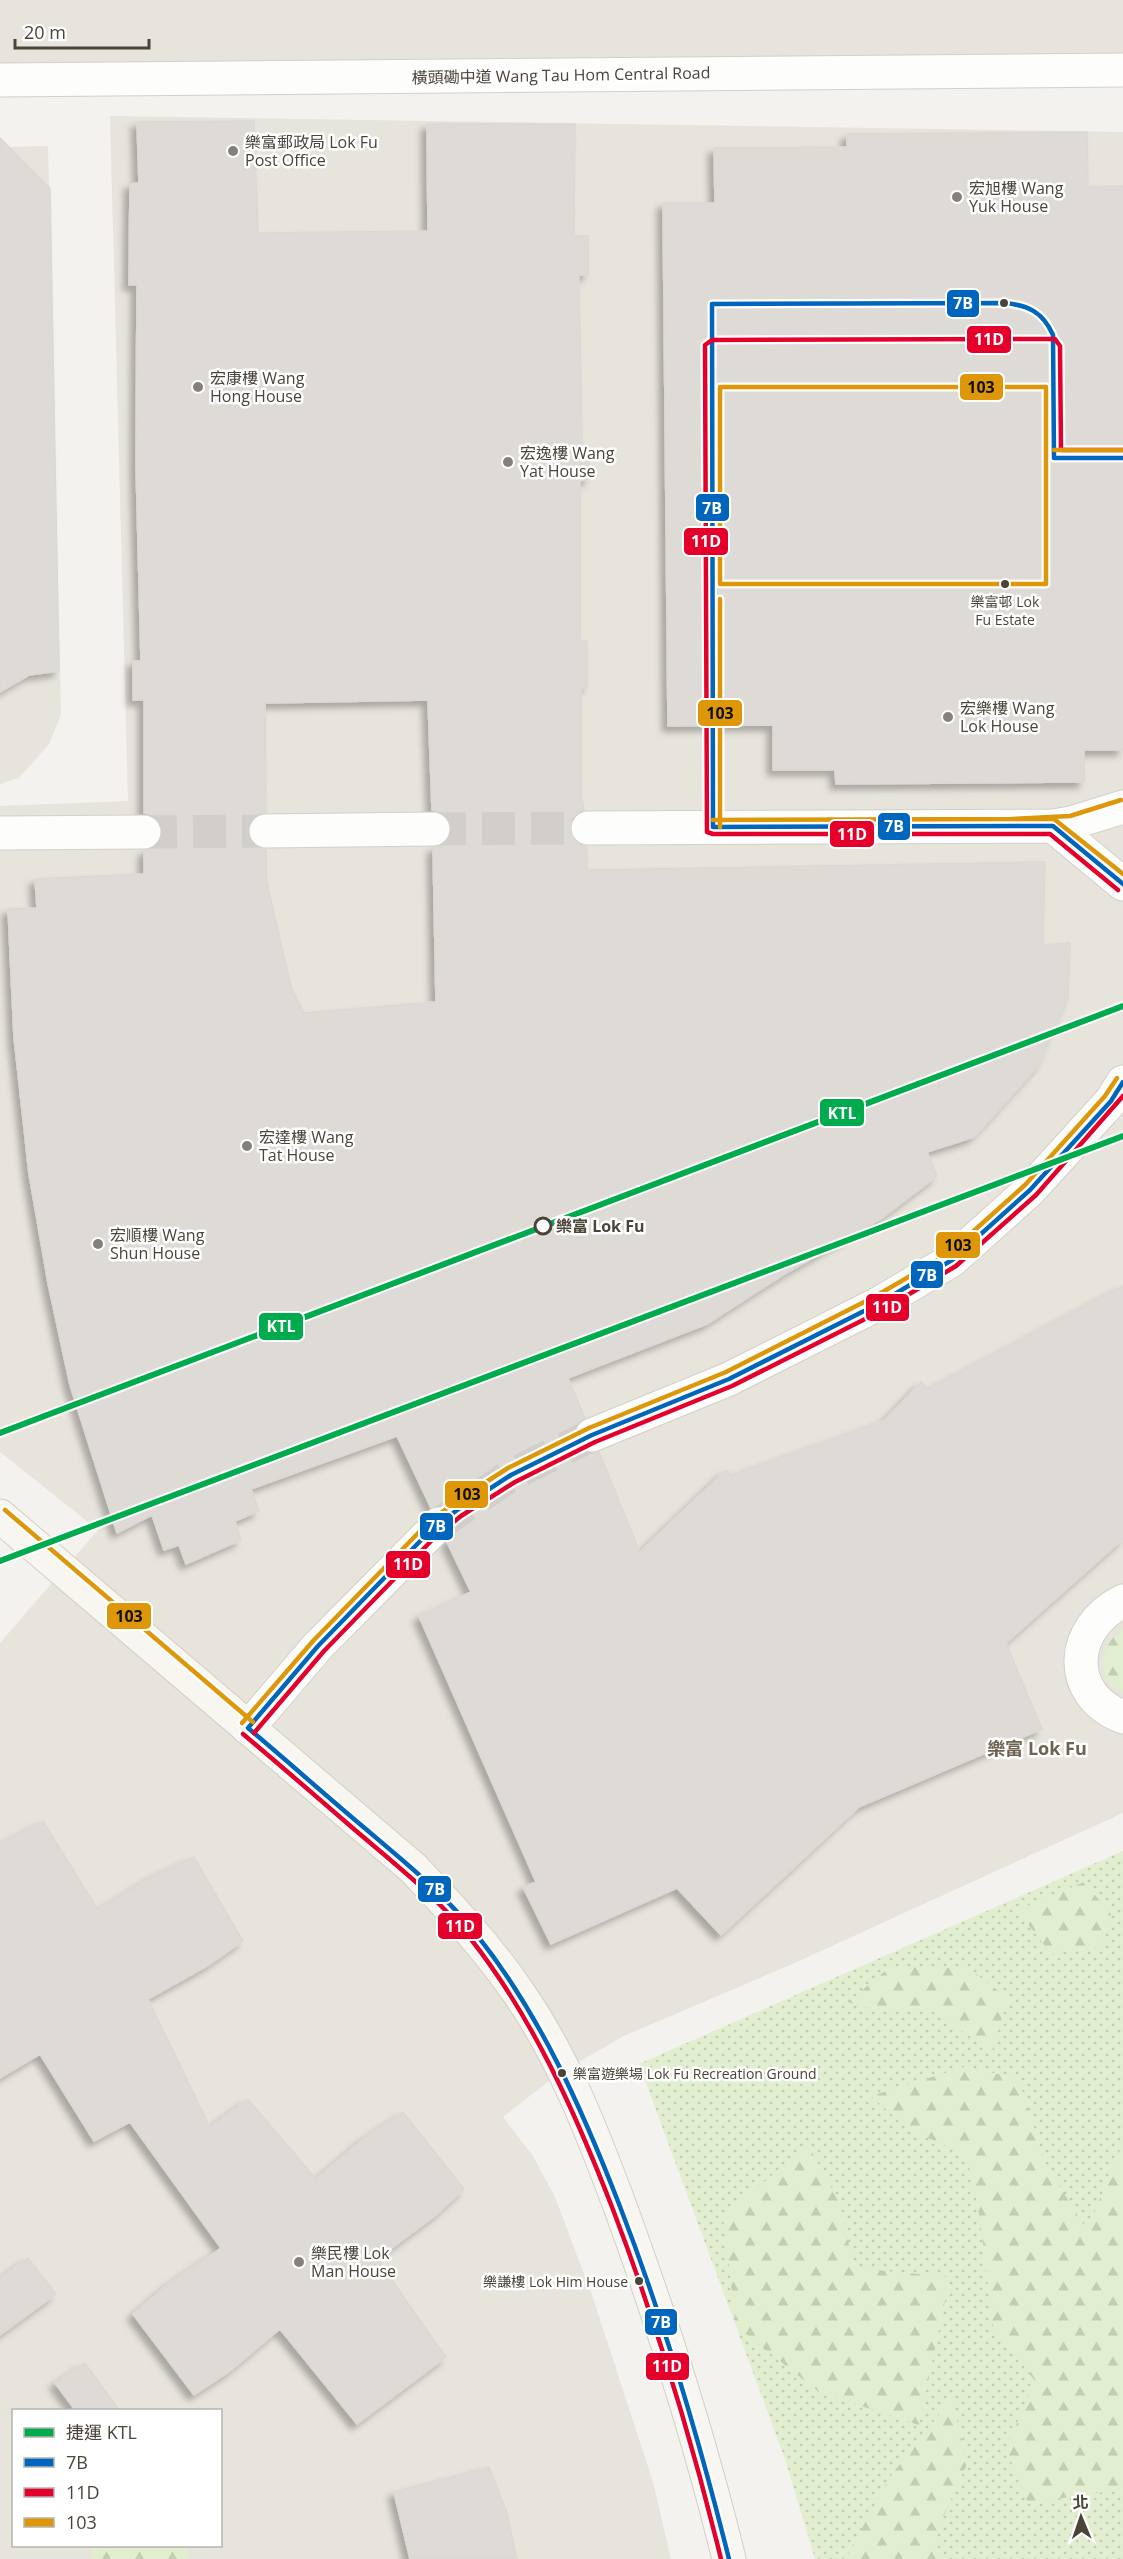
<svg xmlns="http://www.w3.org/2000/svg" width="1123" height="2559" viewBox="0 0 1123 2559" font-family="'Open Sans','Noto Sans TC',sans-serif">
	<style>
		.residential { fill: #e7e4dc; fill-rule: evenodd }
		.green { fill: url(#green-dots) }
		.forest { fill: url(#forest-firs) }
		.building { fill: #dedbd6; stroke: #dcd9d4; stroke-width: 1.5; fill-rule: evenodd; filter: url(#shadow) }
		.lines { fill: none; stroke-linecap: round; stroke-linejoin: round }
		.tertiary-tunnel { stroke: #d2cfca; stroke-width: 33; stroke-dasharray: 33 16; stroke-linecap: butt }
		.minor-casing { stroke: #d2d0cb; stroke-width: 35 }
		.tertiary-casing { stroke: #d2d0cb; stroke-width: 35 }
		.secondary-casing { stroke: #d3cfc5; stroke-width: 35 }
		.minor { stroke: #fdfdfc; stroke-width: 33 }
		.tertiary { stroke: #fdfdfc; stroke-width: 33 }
		.secondary { stroke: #f7f6f1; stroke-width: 33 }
		.bus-1-casing { stroke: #fff; stroke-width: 9 }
		.bus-2-casing { stroke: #fff; stroke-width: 9 }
		.bus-3-casing { stroke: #fff; stroke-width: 9 }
		.bus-1 { stroke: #0065bd; stroke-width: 4.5 }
		.bus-2 { stroke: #e4002b; stroke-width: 4.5 }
		.bus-3 { stroke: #dd9709; stroke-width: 4.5 }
		.metro-1-casing { stroke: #fff; stroke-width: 10 }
		.metro-1 { stroke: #00ab4e; stroke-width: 6 }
		.poi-dot { fill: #868178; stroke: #fff; stroke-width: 2 }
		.bus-dot { fill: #4b4439; stroke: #fff; stroke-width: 2 }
		.stop-dot { fill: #fff; stroke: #4b4439; stroke-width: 3 }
		.labels { text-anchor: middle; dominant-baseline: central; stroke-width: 5; stroke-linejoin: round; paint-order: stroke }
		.bus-label { font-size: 14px; fill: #4b4439; stroke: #fff }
		.street-label { font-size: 16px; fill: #4b4439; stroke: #fff }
		.poi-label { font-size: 16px; fill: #4b4439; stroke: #fff; text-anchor: start }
		.stop-label { font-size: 16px; font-weight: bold; fill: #4b4439; stroke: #fff; text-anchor: start }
		.neighbourhood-label { font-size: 18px; font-weight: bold; fill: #6e6250; stroke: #fff }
		.line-badge { stroke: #fff; stroke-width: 2 }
		.badge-label { font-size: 16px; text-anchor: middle; font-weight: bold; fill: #fff }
		.pale-badge-label { font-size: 16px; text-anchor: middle; font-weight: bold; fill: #111 }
	</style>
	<defs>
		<pattern id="green-dots" width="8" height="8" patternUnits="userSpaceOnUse" patternTransform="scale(1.5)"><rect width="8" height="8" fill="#e1eecf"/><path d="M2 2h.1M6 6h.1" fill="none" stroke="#c3cdb2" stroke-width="1.8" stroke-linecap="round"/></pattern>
		<pattern id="forest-firs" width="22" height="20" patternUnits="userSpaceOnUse" patternTransform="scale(1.5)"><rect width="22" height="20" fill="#e1eecf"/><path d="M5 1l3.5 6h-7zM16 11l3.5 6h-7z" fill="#c3cdb2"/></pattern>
		<filter id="shadow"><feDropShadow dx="-5.5" dy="5.5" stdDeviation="3" flood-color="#0004"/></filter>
	</defs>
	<rect width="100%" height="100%" fill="#f4f2ee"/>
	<!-- residential -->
	<path class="residential" d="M 0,0 L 1123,0 L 1123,56 L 0,64 Z
		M 110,116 L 1123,132 L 1123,1813 L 788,1966 L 624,2036 L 558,2074 L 503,2117 L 533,2156 L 555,2197 L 593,2298 L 653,2482 L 671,2559 L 0,2559 L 0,1643 L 98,1530 L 0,1452 L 0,806 L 128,801 ZM 14,2410 L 220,2410 L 220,2546 L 14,2546 Z
		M 48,146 L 61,715 L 49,744 L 19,778 L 0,784 L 0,147 Z"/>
	<!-- green -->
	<path class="green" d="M 1123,1851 L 1123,2559 L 815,2559 L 785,2459 L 639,2064 Z"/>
	<!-- forest -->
	<path class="forest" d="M 1123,1630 L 1123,1693 C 1094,1679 1098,1645 1123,1630 Z
		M 1084,1882 L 1111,1914 L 1101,1947 L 1051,1954 L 1017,1910 Z
		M 890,1967 L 968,1968 L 1008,1998 L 992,2051 L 932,2011 L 875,2010 L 848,2002 Z
		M 964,2067 L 1018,2078 L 1046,2165 L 1087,2230 L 1120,2150 L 1123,2156 L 1123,2484 L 1119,2490 L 1028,2503 L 1006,2449 L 1035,2381 L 993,2326 L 980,2219 L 967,2156 L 907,2128 L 871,2096 Z
		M 808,2145 L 839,2201 L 854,2268 L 950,2277 L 919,2425 L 819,2392 L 736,2326 L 723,2216 Z
		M 952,2398 L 967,2464 L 934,2537 L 943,2559 L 845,2559 L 890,2477 Z
		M 91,2546 L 185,2546 L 188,2559 L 92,2559 Z"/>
	<!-- building -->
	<path class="building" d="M 254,121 L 258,233 L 428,231 L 427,124 L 575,124 L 574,236 L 588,236 L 588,275 L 579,275 L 582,446 L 589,445 L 589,479 L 580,481 L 580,641 L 587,641 L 587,687 L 581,689 L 581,794 L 584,810 L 572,818 L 569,829 L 572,838 L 578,844 L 587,847 L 587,870 L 1045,862 L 1043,945 L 1070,943 L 1068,998 L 1039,1065 L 974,1137 L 927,1152 L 937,1176 L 882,1218 L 783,1275 L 707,1324 L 568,1378 L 585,1418 L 578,1423 L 574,1432 L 575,1443 L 581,1450 L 589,1453 L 599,1452 L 640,1552 L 726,1470 L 731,1475 L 885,1420 L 921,1382 L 929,1389 L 1123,1286 L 1123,1539 L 1006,1643 L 1042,1729 L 859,1807 L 721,1935 L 677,1888 L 551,1944 L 523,1887 L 536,1882 L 419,1616 L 471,1592 L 447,1542 L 457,1529 L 457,1519 L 453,1511 L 444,1506 L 431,1508 L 397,1436 L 251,1489 L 259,1511 L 235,1521 L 241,1540 L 186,1564 L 179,1545 L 164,1550 L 152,1515 L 117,1533 L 70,1385 L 48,1283 L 29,1174 L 14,1037 L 8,909 L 37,908 L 35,879 L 144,874 L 144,851 L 154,848 L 161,841 L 163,831 L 160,822 L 153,815 L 144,813 L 144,700 L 133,700 L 133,661 L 141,661 L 136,465 L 137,285 L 129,285 L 130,184 L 139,183 L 137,122 ZM 428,700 L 432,810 L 443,813 L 449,820 L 452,828 L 449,839 L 442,845 L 433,848 L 436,1002 L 304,1013 L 291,987 L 266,879 L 266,850 L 256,847 L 250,840 L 247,832 L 250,821 L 257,815 L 266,812 L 265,703 Z
		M 1087,132 L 1088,187 L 1123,186 L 1123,750 L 1084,750 L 1084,782 L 836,784 L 835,770 L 773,770 L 773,725 L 668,726 L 663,203 L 715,203 L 714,148 L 847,147 L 847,134 Z
		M 0,138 L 50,188 L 59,671 L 29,675 L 0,692 Z
		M 43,1821 L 98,1910 L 155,1875 L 194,1857 L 243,1941 L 207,1966 L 148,1999 L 210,2127 L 248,2099 L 316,2179 L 363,2139 L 403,2112 L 464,2189 L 435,2216 L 377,2259 L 446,2357 L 357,2424 L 280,2329 L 229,2372 L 194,2395 L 133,2314 L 168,2284 L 221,2248 L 130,2122 L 94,2141 L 40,2054 L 0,2078 L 0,1844 Z
		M 28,2258 L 56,2294 L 0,2335 L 0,2278 Z
		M 85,2363 L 119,2410 L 75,2410 L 55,2383 Z
		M 489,2467 L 506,2510 L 517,2559 L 410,2559 L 394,2492 Z"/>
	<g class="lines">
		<!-- tertiary-tunnel -->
		<path class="tertiary-tunnel" d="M 433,829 L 588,828
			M 144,832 L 266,831
			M 439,1524 L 511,1475 L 592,1435"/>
		<defs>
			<path id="minor" d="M 1123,1601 C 1070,1627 1064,1694 1123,1717"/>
			<path id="tertiary" d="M 0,80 L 1123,70
				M 1053,826 L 1123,884
				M 588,828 L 1053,826 L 1071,823 L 1123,807
				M 266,831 L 433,829
				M 0,833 L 144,832
				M 592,1435 L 729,1379 L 878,1304 L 952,1260 L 1030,1190 L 1111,1101 L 1123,1082
				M 248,1728 L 318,1646 L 439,1524"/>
			<path id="secondary" d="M 0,1516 L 413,1868 C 451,1908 487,1947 518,1992 C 564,2058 593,2134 621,2209 C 663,2324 700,2440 729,2559"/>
		</defs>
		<!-- minor casing -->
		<use href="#minor" class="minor-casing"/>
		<!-- tertiary casing -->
		<use href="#tertiary" class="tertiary-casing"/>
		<!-- secondary casing -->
		<use href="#secondary" class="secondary-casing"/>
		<!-- minor -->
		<use href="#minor" class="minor"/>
		<!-- tertiary -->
		<use href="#tertiary" class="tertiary"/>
		<!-- secondary -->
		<use href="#secondary" class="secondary"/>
		<defs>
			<path id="bus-1" d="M 1123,458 L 1054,458 L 1053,335 C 1043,312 1028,305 1004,303 L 712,304 L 713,827 L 1053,826 L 1123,884
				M 248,1728 L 318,1646 L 429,1532 L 457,1510 L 511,1475 L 592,1435 L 729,1379 L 878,1304 L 952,1260 L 1030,1190 L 1111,1101 L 1123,1082
				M 248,1728 C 286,1760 323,1793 361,1825 C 401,1859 443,1892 476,1934 C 540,2014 582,2109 619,2204 C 664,2320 699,2439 729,2559"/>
			<path id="bus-2" d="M 1118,890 L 1050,834 L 713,834 L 707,832 L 705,345 L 712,340 L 1055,339 L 1060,346 L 1061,450 L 1123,450
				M 254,1733 L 324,1651 L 434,1538 L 461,1516 L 515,1482 L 595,1442 L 732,1386 L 881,1311 L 956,1266 L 1036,1195 L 1123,1096
				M 243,1734 C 281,1766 318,1798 355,1830 C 395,1864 437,1897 470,1938 C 533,2018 575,2112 612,2207 C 656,2322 692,2440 721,2559"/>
			<path id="bus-3" d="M 720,387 L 1046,387 L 1046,584 L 720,584 Z
				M 1054,450 L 1123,450
				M 720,599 L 720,827
				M 1012,819 L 1070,816 L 1121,800
				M 713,820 L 1054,819 L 1123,874
				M 5,1510 L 253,1722
				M 242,1723 L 313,1641 L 424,1527 L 452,1504 L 508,1468 L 589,1428 L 726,1372 L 874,1297 L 948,1254 L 1025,1185 L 1105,1096 L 1117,1078"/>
		</defs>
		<!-- bus-1 casing -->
		<use href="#bus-1" class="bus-1-casing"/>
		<!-- bus-2 casing -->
		<use href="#bus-2" class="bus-2-casing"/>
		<!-- bus-3 casing -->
		<use href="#bus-3" class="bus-3-casing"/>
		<!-- bus-1 -->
		<use href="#bus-1" class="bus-1"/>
		<!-- bus-2 -->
		<use href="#bus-2" class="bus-2"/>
		<!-- bus-3 -->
		<use href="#bus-3" class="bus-3"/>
		<defs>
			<path id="metro-1" d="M 0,1433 L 1123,1006
				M 0,1561 L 1123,1136"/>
		</defs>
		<!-- metro-1 casing -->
		<use href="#metro-1" class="metro-1-casing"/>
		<!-- metro-1 -->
		<use href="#metro-1" class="metro-1"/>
	</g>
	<!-- markers -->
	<g class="poi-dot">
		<circle cx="233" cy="151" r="6"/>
		<circle cx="957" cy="197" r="6"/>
		<circle cx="198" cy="387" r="6"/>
		<circle cx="508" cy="462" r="6"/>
		<circle cx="948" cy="717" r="6"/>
		<circle cx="247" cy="1146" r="6"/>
		<circle cx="98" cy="1244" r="6"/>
		<circle cx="299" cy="2262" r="6"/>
	</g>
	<g class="bus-dot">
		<circle cx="1004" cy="303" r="5"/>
		<circle cx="1005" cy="584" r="5"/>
		<circle cx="562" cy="2073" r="5"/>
		<circle cx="639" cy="2281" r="5"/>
	</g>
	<circle class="stop-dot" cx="543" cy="1226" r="8"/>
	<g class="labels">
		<!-- bus labels -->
		<g class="bus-label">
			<text x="1005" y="601">樂富邨 Lok<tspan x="1005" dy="18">Fu Estate</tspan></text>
			<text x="573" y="2073" text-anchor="start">樂富遊樂場 Lok Fu Recreation Ground</text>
			<text x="628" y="2281" text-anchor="end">樂謙樓 Lok Him House</text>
		</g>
		<!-- street labels -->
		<g class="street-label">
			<text transform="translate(561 75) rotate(-1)">橫頭磡中道 Wang Tau Hom Central Road</text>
		</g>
		<!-- poi labels -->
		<g class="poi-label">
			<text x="245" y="142">樂富郵政局 Lok Fu<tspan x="245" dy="18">Post Office</tspan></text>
			<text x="969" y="188">宏旭樓 Wang<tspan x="969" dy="18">Yuk House</tspan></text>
			<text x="210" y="378">宏康樓 Wang<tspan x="210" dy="18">Hong House</tspan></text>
			<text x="520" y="453">宏逸樓 Wang<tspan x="520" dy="18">Yat House</tspan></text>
			<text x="960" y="708">宏樂樓 Wang<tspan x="960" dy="18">Lok House</tspan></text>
			<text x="259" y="1137">宏達樓 Wang<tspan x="259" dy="18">Tat House</tspan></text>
			<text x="110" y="1235">宏順樓 Wang<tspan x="110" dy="18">Shun House</tspan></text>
			<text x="311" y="2253">樂民樓 Lok<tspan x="311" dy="18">Man House</tspan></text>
		</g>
		<!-- stop labels -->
		<g class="stop-label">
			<text x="556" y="1226">樂富 Lok Fu</text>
		</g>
		<!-- neighbourhood labels -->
		<g class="neighbourhood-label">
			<text x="1037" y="1748">樂富 Lok Fu</text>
		</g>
	</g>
	<g class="line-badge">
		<rect x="946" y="289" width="34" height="29" rx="6" fill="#0065bd"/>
		<rect x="966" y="325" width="46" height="29" rx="6" fill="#e4002b"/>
		<rect x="959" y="373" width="45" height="28" rx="6" fill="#dd9709"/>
		<rect x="695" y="493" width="35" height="29" rx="6" fill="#0065bd"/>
		<rect x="683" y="527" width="46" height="29" rx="6" fill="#e4002b"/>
		<rect x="697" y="699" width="46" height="28" rx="6" fill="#dd9709"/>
		<rect x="877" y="812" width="34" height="29" rx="6" fill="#0065bd"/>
		<rect x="829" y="820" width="46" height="28" rx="6" fill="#e4002b"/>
		<rect x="819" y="1098" width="46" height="29" rx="6" fill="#00ab4e"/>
		<rect x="935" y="1231" width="46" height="28" rx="6" fill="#dd9709"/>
		<rect x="910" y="1260" width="34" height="29" rx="6" fill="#0065bd"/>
		<rect x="865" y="1293" width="45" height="29" rx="6" fill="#e4002b"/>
		<rect x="258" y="1312" width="46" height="29" rx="6" fill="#00ab4e"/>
		<rect x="444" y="1480" width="45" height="29" rx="6" fill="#dd9709"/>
		<rect x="419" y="1512" width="35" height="29" rx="6" fill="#0065bd"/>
		<rect x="385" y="1550" width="46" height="29" rx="6" fill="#e4002b"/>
		<rect x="106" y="1602" width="46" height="28" rx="6" fill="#dd9709"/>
		<rect x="417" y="1875" width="35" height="28" rx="6" fill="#0065bd"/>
		<rect x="437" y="1912" width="46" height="28" rx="6" fill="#e4002b"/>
		<rect x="644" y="2308" width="34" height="28" rx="6" fill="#0065bd"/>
		<rect x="645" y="2352" width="45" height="29" rx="6" fill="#e4002b"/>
	</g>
	<g class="badge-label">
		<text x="963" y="309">7B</text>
		<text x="989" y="345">11D</text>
		<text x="712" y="514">7B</text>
		<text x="706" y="547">11D</text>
		<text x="894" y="832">7B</text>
		<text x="852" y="840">11D</text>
		<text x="842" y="1119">KTL</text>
		<text x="927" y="1281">7B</text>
		<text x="887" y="1313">11D</text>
		<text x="281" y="1332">KTL</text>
		<text x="436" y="1532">7B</text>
		<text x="408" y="1570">11D</text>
		<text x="435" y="1895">7B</text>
		<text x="460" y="1932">11D</text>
		<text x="661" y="2328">7B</text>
		<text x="667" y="2372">11D</text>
	</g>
	<g class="pale-badge-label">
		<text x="981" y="393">103</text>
		<text x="720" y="719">103</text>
		<text x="958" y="1251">103</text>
		<text x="467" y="1500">103</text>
		<text x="129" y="1622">103</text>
	</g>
	<!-- legend -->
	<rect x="12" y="2409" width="210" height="138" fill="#ffffff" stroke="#b7b4b0" stroke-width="1.5"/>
	<rect x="24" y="2428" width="30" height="9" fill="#00ab4e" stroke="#b7b4b0" stroke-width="1.5"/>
	<text x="66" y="2439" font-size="18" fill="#4b4439">捷運 KTL</text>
	<rect x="24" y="2458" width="30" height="9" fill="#0065bd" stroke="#b7b4b0" stroke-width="1.5"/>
	<text x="66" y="2469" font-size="18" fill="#4b4439">7B</text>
	<rect x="24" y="2488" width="30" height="9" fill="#e4002b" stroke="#b7b4b0" stroke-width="1.5"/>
	<text x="66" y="2499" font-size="18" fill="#4b4439">11D</text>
	<rect x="24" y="2518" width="30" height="9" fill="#dd9709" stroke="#b7b4b0" stroke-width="1.5"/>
	<text x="66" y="2529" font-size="18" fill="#4b4439">103</text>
	<!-- north arrow -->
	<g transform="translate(1081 2517) rotate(358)" stroke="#ffffff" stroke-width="4.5" paint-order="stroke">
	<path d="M0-4.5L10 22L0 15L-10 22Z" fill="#4b4439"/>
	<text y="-9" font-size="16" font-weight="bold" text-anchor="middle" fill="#4b4439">北</text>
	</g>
	<!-- scale -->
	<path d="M15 39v9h134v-9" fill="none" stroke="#4b4439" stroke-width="3"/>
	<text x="24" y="39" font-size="18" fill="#4b4439" stroke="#ffffff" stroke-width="4.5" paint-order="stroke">20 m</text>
</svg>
